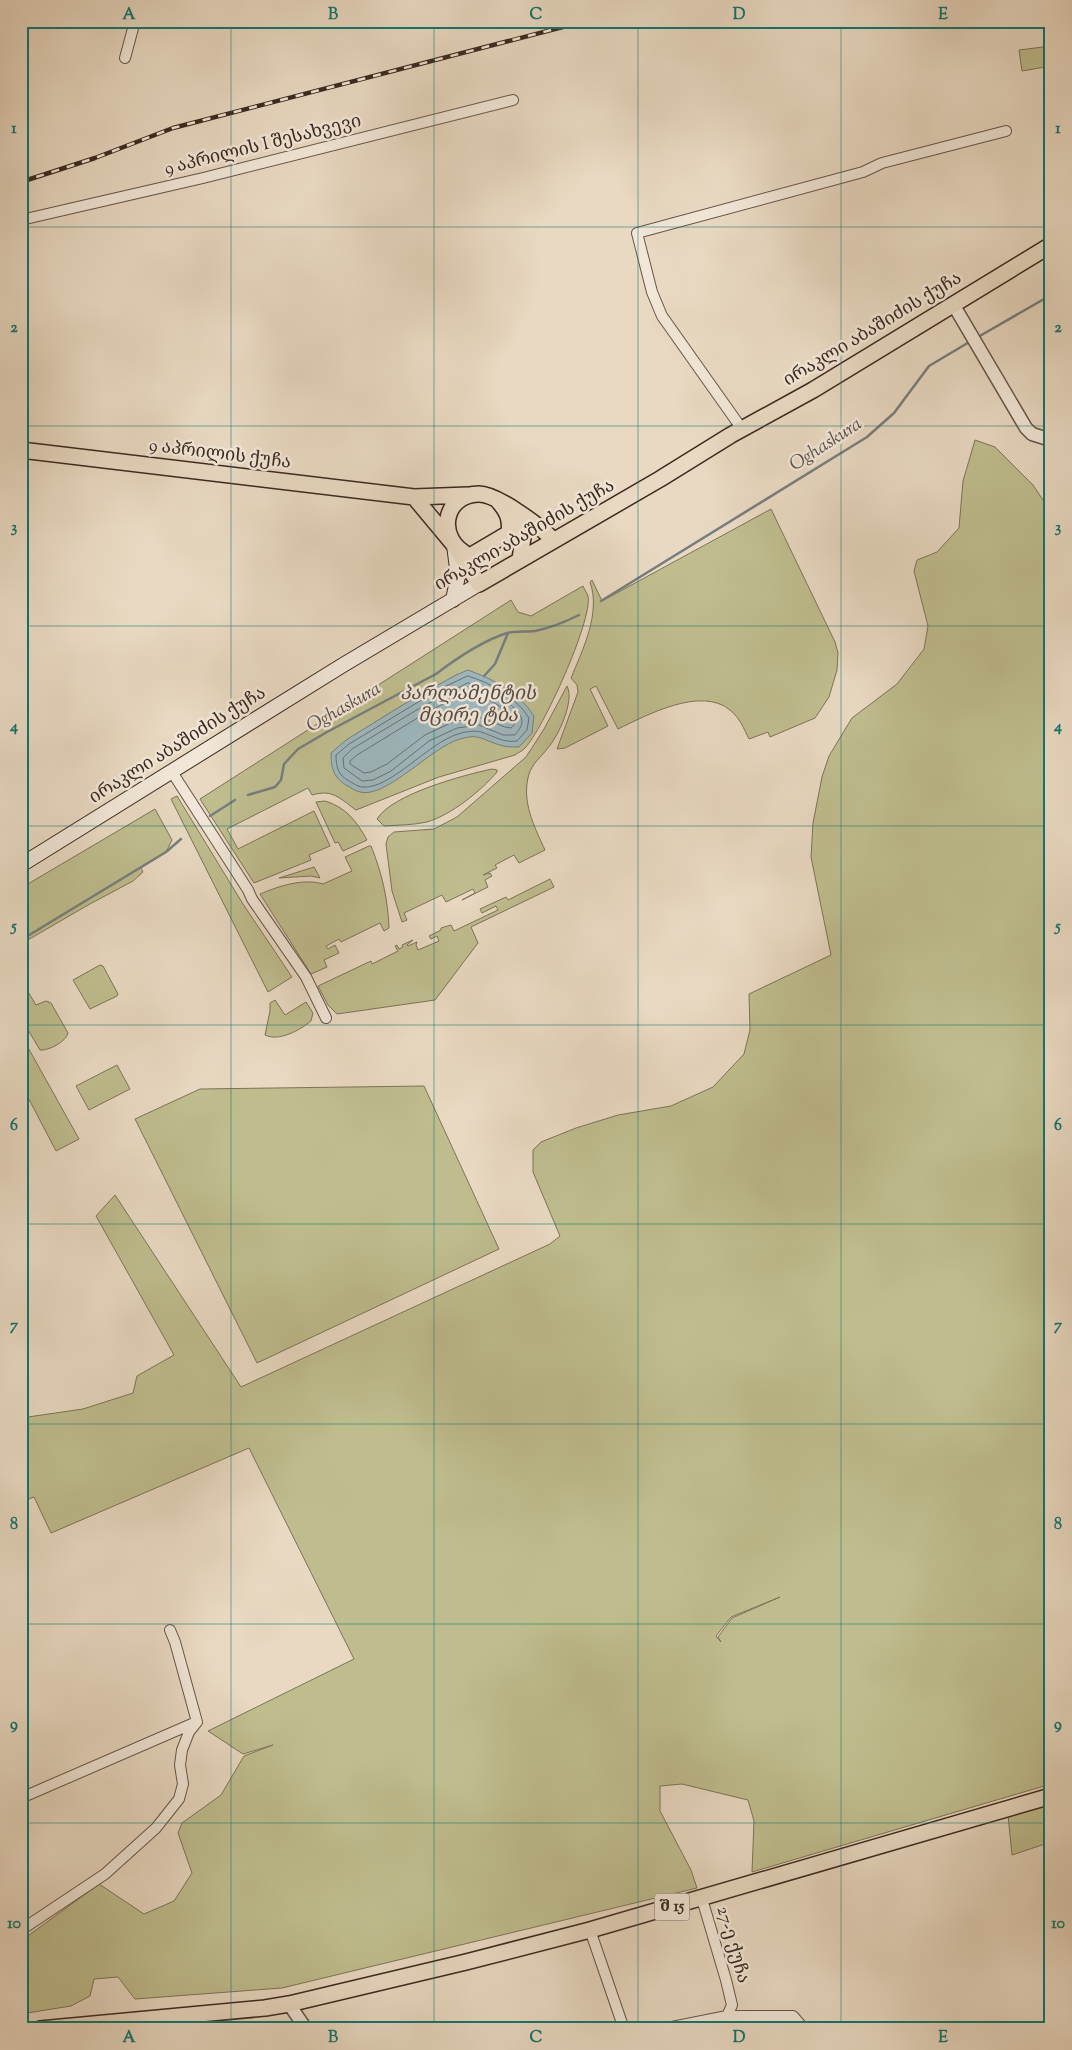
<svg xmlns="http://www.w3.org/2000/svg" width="1072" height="2050" viewBox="0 0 1072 2050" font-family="'Sorts Mill Goudy','Noto Serif Georgian',serif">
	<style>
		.green { fill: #bfbd8e; stroke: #7d7358; fill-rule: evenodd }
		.water { fill: #9db7be; stroke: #767e7f }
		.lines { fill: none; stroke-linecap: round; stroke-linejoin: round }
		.shore { stroke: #6c7070; stroke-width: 1 }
		.stream { stroke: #767e7f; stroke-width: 2.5 }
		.minor-casing { stroke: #665549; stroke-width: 12 }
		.tertiary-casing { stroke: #665549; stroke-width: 15 }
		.secondary-casing { stroke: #3b2921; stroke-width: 16 }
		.primary-casing { stroke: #3b2921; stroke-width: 18 }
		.minor { stroke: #f1e6d7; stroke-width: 10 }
		.tertiary { stroke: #f1e6d7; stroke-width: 12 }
		.secondary { stroke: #f1e6d7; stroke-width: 14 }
		.primary { stroke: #e9d9c2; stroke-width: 15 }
		.rail-casing { stroke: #3b2921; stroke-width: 4.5 }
		.rail { stroke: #f1e6d7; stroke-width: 2.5; stroke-dasharray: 8; stroke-linecap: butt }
		.grid { fill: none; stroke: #0f766e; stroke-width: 1; stroke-opacity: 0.55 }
		.labels { text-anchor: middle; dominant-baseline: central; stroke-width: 5; stroke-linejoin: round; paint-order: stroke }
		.shield { fill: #f1e6d7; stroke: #726258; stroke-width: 1 }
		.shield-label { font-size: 16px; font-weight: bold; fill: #3b2921 }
		.street-label { font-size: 18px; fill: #3b2921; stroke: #f1e6d7 }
		.water-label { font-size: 19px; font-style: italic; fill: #544c48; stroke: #f1e6d7 }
		.neatline { fill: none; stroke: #0f766e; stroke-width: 2 }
		.grid-label { font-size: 16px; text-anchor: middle; font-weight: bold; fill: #0f766e }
	</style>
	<rect width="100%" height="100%" fill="#e9d9c2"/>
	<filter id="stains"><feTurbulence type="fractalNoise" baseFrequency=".004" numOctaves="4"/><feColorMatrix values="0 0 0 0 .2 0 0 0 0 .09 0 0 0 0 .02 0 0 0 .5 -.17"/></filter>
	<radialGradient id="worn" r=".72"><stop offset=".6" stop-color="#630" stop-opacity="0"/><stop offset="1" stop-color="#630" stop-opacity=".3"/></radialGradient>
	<!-- green -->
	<path class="green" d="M 1051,46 L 1051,66 L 1022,71 L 1019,50 Z
		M 975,440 L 995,447 L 1033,485 L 1051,512 L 1051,1784 L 752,1872 L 754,1821 L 748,1800 L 682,1784 L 660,1786 L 660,1811 L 691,1870 L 697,1888 L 282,1988 L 135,1999 L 118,1977 L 94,1979 L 90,1996 L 71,2006 L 21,2014 L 21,1941 L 99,1884 L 144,1914 L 174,1901 L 192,1873 L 178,1833 L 182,1823 L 221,1795 L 244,1756 L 273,1745 L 243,1754 L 208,1731 L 354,1659 L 249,1448 L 51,1533 L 34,1497 L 21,1502 L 21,1418 L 83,1409 L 133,1393 L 137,1376 L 174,1355 L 96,1216 L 115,1195 L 241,1387 L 550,1244 L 560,1236 L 533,1172 L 533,1150 L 541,1142 L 576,1128 L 618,1115 L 671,1106 L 713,1087 L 744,1054 L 750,1030 L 749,994 L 831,955 L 811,857 L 813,823 L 822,777 L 829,756 L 852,718 L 897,684 L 924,649 L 928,626 L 914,571 L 917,560 L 937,552 L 959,528 L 963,481 ZM 780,1597 L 732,1618 L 718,1637 L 721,1642 L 716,1636 L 731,1617 Z
		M 771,509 L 835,642 L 838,653 L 837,670 L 829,697 L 815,718 L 770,737 L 768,732 L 749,739 C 744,729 740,718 730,710 C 701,686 647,715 618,729 L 596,686 L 590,689 L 608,726 L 565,748 L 557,749 L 578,692 L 577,685 L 571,678 C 583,649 601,613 590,582 L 592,580 L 602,601 Z
		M 583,586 C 584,589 587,593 588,596 C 593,620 542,731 525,748 C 522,751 518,753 515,755 L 439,777 L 356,810 C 339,798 333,789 312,795 L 308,788 L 227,829 L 238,849 L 314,811 L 330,846 L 309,855 L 311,860 L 254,883 L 200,799 L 511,600 L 518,612 L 531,616 Z
		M 567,686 C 575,701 558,737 547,749 C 541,757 532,764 529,774 C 521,801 534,826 545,850 L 519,863 L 514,855 L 495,865 L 497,868 L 483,875 L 490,873 L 492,876 L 485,880 L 488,887 L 462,900 L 475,893 L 473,889 L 446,902 L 442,895 L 404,913 L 407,920 L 402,922 L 392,891 L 386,844 L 388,837 L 394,832 L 434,829 L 457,817 L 526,757 L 544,729 Z
		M 492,769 L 497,770 L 497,772 C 481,791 451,815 427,822 C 414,825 398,825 384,826 L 377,819 C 392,794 464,775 492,769 Z
		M 177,796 L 243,904 L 292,977 L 268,992 L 171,799 Z
		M 325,801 C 346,807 357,822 367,840 L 343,851 L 338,842 L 335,843 L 316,802 Z
		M 155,809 L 172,840 L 166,852 L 141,868 L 143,872 L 133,881 L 88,905 L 21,944 L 21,888 Z
		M 369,846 L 371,846 C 382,873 388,900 389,928 L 384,931 L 380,923 L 341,942 L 339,939 L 326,946 L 328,949 L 335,945 L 339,953 L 324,960 L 327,967 L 311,974 L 260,894 C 279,886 303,878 323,884 L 352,871 L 345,857 Z
		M 314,867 L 320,878 L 311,876 L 279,878 Z
		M 550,879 L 554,887 L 471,927 L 478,943 L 435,1000 L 337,1014 L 328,1005 L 318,986 L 371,961 L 372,964 L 398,951 L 395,946 L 397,945 L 399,949 L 403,947 L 402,945 L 413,940 L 407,945 L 408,946 L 417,942 L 416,945 L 418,950 L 439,941 L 437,936 L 431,939 L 429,936 L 441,930 L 441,928 L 451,925 L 454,931 L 498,910 L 496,906 L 482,913 L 480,909 L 506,897 L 508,900 Z
		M 100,965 L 103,966 L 118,994 L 117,996 L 90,1009 L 73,980 Z
		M 21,980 L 36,1005 L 46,1001 L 51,1003 L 68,1033 C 66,1042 48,1051 40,1050 L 21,1018 Z
		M 275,1000 L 285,1015 L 306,1002 L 313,1013 L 311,1021 C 300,1030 279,1042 265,1035 L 270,1011 L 270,1003 Z
		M 21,1035 L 79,1139 L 56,1151 L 21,1084 Z
		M 117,1065 L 130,1089 L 89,1110 L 76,1086 Z
		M 424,1086 L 499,1249 L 257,1363 L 135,1119 L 200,1089 Z
		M 1051,1803 L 1051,1842 L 1012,1855 L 1008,1815 Z"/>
	<!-- water -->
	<path class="water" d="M 468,670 C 495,680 518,692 534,716 L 532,733 L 519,747 C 513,747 505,747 500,745 C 482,740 480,733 460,739 C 431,747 386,799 360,792 C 355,791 350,787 346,785 C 333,777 331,767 331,753 L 346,740 L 414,698 L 456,675 Z"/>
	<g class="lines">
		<!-- shore -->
		<path class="shore" d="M 468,676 C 491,683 516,697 529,718 L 527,730 L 517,741 C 503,743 494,736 481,732 C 475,730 464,732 458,734 C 428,743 390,790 362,787 C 358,787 353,783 349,781 C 338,775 336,767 336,755 L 349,744 L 438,690 Z
			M 468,683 C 481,686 521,705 522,721 C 522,727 518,731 515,735 L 503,735 L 479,725 L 457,728 L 429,741 L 391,771 L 373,780 L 362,781 L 344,768 L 343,758 L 352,749 L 420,708 Z
			M 468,691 C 479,694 516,711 514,725 L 511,728 L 505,727 L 479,717 L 455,721 L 425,735 L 387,764 L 371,772 L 364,773 L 350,764 L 350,761 L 357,755 L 424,714 Z"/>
		<!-- stream -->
		<path class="stream" d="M 978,337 L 1051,295
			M 601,601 L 867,437 L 894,413 L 929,366 L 971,341
			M 484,676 L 495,664 L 508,633
			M 248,795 L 275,787 L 281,780 L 284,764 L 298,749 L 327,732 L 436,674 C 457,658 482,641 507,633 C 516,631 526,632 535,631 C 550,628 565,622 579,615
			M 210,816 L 235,800
			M 21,940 L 166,852 L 181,839"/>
		<defs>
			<path id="minor" d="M 125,58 L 135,21
				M 21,220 L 203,178 L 513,100
				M 742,429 L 662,316 L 652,292 L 637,233 L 863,172 L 882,163 L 1006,131
				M 172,772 L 248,890 L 252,899 L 306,977 L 326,1018
				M 170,1630 L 175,1642 L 197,1722
				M 21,1798 L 194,1723
				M 702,1899 L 726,1980 L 732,2005 L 723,2025 L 724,2029
				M 21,1930 L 105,1874 L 156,1828 L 179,1799 L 183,1784 L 180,1765 L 182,1750 L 189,1732 L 197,1722
				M 590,1930 L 624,2029
				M 662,2029 L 727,2016 L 793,2016 L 800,2024 L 801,2029"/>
			<path id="tertiary" d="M 953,304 L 1026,428 L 1032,434 L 1051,440
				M 289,2004 L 306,2029"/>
			<path id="secondary" d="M 453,600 L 458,576 L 454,545
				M 21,865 L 343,665 L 479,584"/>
			<path id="primary" d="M 21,450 L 414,497 L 468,495
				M 414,497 L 454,545 L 479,584 L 660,479 L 731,435 L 813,390 L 1051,245
				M 497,500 C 507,510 511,519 509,533 L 470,556 C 435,540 443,495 478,494 C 496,493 540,526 553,540
				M 511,512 L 523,537 L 520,560
				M 40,2029 L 265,2008 L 289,2004 L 466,1962 L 590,1930 L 1051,1796"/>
		</defs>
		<!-- minor casing -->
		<use href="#minor" class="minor-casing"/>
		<!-- tertiary casing -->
		<use href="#tertiary" class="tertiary-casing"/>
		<!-- secondary casing -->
		<use href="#secondary" class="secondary-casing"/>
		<!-- primary casing -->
		<use href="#primary" class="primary-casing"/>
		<!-- minor -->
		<use href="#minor" class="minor"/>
		<!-- tertiary -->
		<use href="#tertiary" class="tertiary"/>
		<!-- secondary -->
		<use href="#secondary" class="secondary"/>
		<!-- primary -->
		<use href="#primary" class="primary"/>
		<defs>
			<path id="rail" d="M 21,182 L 95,158 L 173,128 L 586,21"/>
		</defs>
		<!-- rail casing -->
		<use href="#rail" class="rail-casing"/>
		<!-- rail -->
		<use href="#rail" class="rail"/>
	</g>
	<!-- grid -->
	<path class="grid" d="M 231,21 L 231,2029M 434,21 L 434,2029M 638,21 L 638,2029M 841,21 L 841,2029M 21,227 L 1051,227M 21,426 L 1051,426M 21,626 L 1051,626M 21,826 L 1051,826M 21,1025 L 1051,1025M 21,1224 L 1051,1224M 21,1424 L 1051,1424M 21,1624 L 1051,1624M 21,1823 L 1051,1823"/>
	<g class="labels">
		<!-- shield labels -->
		<rect class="shield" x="654.5" y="1893.5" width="35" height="27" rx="4"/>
		<g class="shield-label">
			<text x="672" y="1907">შ 15</text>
		</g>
		<!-- street labels -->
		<g class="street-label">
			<text transform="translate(263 146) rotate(-14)">9 აპრილის I შესახვევი</text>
			<text transform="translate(873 330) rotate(-31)">ირაკლი აბაშიძის ქუჩა</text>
			<text transform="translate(220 455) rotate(7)">9 აპრილის ქუჩა</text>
			<text transform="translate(525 536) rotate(-30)">ირაკლი აბაშიძის ქუჩა</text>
			<text transform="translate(178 746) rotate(-32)">ირაკლი აბაშიძის ქუჩა</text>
			<text transform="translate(732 1945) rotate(74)">27-ე ქუჩა</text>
		</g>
		<!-- water labels -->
		<g class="water-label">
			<text transform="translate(826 445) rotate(-33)">Oghaskura</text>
			<text x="468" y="694">პარლამენტის<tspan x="468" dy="22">მცირე ტბა</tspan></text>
			<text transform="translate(344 708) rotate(-30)">Oghaskura</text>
		</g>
	</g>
	<!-- margin -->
	<rect width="1072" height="2050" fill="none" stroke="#e9d9c2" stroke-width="55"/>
	<rect x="28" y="28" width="1016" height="1994" class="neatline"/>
	<g class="grid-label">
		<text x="129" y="19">A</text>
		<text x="333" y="19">B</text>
		<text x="536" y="19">C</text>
		<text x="739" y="19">D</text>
		<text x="943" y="19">E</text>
		<text x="14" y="133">1</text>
		<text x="1058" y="133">1</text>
		<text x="14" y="332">2</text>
		<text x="1058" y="332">2</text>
		<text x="14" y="532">3</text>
		<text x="1058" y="532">3</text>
		<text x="14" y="731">4</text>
		<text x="1058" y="731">4</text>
		<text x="14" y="931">5</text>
		<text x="1058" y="931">5</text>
		<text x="14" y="1130">6</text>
		<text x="1058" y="1130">6</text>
		<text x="14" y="1330">7</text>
		<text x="1058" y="1330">7</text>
		<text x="14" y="1529">8</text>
		<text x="1058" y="1529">8</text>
		<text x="14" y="1729">9</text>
		<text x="1058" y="1729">9</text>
		<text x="14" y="1928">10</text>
		<text x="1058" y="1928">10</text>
		<text x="129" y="2042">A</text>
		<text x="333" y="2042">B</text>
		<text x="536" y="2042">C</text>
		<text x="739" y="2042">D</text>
		<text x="943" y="2042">E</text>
	</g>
	<rect width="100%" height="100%" filter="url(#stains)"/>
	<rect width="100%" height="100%" fill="url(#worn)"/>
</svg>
